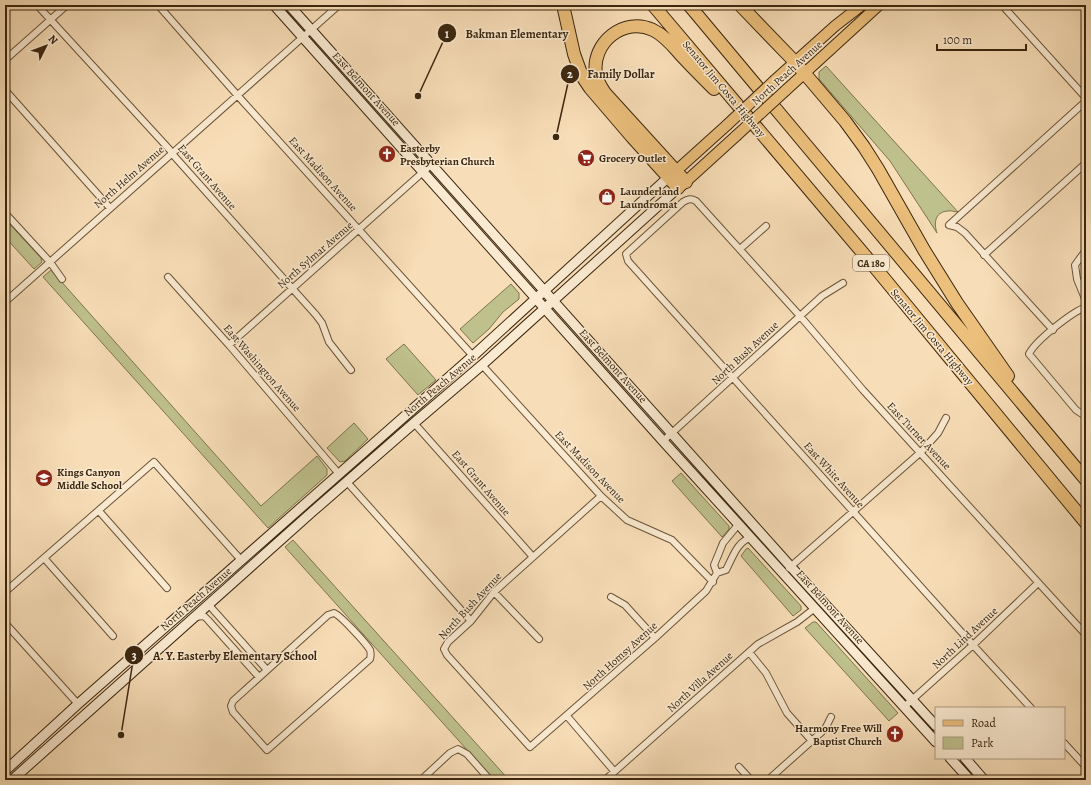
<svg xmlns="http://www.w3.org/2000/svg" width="1091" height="785" viewBox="0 0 1091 785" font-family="Alegreya,serif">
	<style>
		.green { fill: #bfc18d; stroke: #7d744e }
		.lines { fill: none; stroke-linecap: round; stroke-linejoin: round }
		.minor-casing { stroke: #6a5439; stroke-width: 8 }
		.secondary-casing { stroke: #3b260f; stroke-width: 11 }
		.primary-casing { stroke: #3b260f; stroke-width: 12 }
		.motorway-casing { stroke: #3b260f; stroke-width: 14 }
		.minor { stroke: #faead1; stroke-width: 6 }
		.secondary { stroke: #faead1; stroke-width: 9 }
		.primary { stroke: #ecbf7c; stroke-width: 10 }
		.motorway { stroke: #ecbf7c; stroke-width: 12 }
		.primary-bridge-casing { stroke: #3b260f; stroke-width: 12; stroke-linecap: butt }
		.primary-bridge { stroke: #ecbf7c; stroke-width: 10 }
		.labels { text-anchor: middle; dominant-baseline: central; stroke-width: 3; stroke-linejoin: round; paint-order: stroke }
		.shield { fill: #faead1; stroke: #746149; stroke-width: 1 }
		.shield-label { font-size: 10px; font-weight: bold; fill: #3b260f }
		.street-label { font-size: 11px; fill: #3b260f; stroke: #faead1 }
		.poi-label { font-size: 11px; font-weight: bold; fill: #3b260f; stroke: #faead1; text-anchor: start }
		.leader { fill: none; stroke: #3b260f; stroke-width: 1.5 }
		.callout-dot { fill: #3b260f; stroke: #faead1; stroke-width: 1.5 }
		.mark-label { font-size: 12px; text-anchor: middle; font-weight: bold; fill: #fff }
		.callout-label { font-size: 12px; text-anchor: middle; font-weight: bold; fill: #3b260f; stroke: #faead1; stroke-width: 3; stroke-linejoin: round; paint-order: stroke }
	</style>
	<rect width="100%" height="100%" fill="#f8deb8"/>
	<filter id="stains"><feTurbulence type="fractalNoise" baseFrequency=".005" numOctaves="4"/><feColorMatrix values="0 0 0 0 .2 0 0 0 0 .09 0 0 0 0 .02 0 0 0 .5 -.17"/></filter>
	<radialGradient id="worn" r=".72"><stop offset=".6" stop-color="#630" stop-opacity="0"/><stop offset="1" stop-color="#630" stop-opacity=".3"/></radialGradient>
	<!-- green -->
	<path class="green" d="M 826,66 L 958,212 C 954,212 951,210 948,211 C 934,212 934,224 937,233 L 890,161 L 819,79 L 819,72 Z
		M 5,219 L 41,258 L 42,262 L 34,269 L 5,237 Z
		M 51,270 L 261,506 L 317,456 L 327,469 L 327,475 L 268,528 L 43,277 Z
		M 511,284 L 519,293 L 519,299 L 503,312 L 489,329 L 473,343 L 460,329 Z
		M 404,344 L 436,380 L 418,395 L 386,359 Z
		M 354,423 L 368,439 L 345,461 L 340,462 L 327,448 Z
		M 681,473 L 729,526 L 729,529 L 722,537 L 672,481 Z
		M 293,540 L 509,780 L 494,780 L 285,547 Z
		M 748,548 L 801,606 L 801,610 L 793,616 L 741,556 L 746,549 Z
		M 813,622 L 816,622 L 898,713 L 889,721 L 805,628 Z"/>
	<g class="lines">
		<defs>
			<path id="minor" d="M 37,5 L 169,149 L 175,157 L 316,315 L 322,323 L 329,342 L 351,370
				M 158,5 L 238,96 L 473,356
				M 1002,5 L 1086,98
				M 5,60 L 67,5
				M 5,90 L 110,208
				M 5,213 L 50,262 L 62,279
				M 949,225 L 1086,101
				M 949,225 L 957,227 L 965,233 L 1053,330
				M 740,249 L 766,226
				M 1086,250 L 1075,265 L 1077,279 L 1086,301
				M 984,255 L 1086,163
				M 168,277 L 229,345 L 339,474
				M 5,302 C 117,203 228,104 339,5
				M 1086,307 C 1072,312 1035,341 1029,354 L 1076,410 L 1082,414 L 1086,413
				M 229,345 L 432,164
				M 482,365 L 601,496 L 627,520 L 672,540 L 713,582
				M 414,423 L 533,557
				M 663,441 L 822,296 L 843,283
				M 347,482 L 471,621
				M 601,496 L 494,592 L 471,621 L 448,642 L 444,649 L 447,655 L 530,747 L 655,638 L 706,591 L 717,573 L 726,570 C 732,559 738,539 752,538
				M 99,511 L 167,588
				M 44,558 L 113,636
				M 789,568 L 921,452 L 938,433 L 946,418
				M 717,573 L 714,565 L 719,553 L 723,543 L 737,526 L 737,522
				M 5,592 L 154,462 L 241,560
				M 494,592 L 539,639
				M 611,597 L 625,605 L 655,638
				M 208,604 L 267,670
				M 334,613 C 340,615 366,643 370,650 C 371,653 371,655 370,659 L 267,750 L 233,712 L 231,706 L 233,701 L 328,615 Z
				M 195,617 L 204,616 L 208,620 L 259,677
				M 5,623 L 78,704
				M 749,652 L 766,673 L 787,713 L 812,741
				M 904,707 L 973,645 L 1038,583
				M 1031,708 L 973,645 L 628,261 L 626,254 L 683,202 C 688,199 691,198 696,201 L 800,316 L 863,390 L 1086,635
				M 567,716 L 614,771
				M 1064,743 L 1086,767
				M 739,767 L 751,780
				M 421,780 L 450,753 L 458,749 L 467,754 L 490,780
				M 605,780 L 758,644 L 797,622 L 815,608
				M 768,780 L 825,729 L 831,717"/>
			<path id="secondary" d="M 274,5 L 663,441 L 936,742
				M 289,5 L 791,567 L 936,726
				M 950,758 L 970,780
				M 965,758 L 984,780
				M 5,771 L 78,704 L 473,356 L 673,173
				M 12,780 L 312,512 L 414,423 L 482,365 L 678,188"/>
			<path id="primary" d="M 775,80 L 835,26 L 862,5
				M 785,91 L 879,5
				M 676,171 L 727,125
				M 681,186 L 736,136"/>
			<path id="motorway" d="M 563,5 L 574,54 L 582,76 L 590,88 L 632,137 L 678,188
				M 653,5 L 873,265 L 1086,523
				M 689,5 L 1086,480
				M 740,5 L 795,62 L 845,121 L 864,147 L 878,169 L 924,250 L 957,303 L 1008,376
				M 686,182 L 605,93 C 601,87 597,81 596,74 C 591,43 624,16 653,30 C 664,35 672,45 680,54 C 691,66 702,77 714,89"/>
		</defs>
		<!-- minor casing -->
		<use href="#minor" class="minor-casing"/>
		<!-- secondary casing -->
		<use href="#secondary" class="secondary-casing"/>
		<!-- primary casing -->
		<use href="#primary" class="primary-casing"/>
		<!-- motorway casing -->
		<use href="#motorway" class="motorway-casing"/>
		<!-- minor -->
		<use href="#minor" class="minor"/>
		<!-- secondary -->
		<use href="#secondary" class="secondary"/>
		<!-- primary -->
		<use href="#primary" class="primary"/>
		<!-- motorway -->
		<use href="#motorway" class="motorway"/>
		<defs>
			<path id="primary-bridge" d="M 727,125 L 775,80
				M 736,136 L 785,91"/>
		</defs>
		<!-- primary-bridge casing -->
		<use href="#primary-bridge" class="primary-bridge-casing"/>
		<!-- primary-bridge -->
		<use href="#primary-bridge" class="primary-bridge"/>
	</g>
	<!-- icons -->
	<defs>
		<symbol id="church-disc" viewBox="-11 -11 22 22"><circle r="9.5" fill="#8f2418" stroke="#faead1"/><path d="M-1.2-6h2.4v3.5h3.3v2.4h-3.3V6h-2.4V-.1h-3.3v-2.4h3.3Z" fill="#fff"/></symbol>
		<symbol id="supermarket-disc" viewBox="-11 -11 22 22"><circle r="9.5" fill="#8f2418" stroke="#faead1"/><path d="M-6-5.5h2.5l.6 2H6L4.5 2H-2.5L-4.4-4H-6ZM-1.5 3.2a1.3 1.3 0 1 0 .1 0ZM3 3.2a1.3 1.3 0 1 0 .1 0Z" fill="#fff"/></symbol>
		<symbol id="shop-disc" viewBox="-11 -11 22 22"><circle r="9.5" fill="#8f2418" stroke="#faead1"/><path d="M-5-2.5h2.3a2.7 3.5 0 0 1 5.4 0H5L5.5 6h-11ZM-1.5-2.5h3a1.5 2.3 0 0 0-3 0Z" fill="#fff"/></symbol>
		<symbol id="school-disc" viewBox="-11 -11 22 22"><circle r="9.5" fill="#8f2418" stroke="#faead1"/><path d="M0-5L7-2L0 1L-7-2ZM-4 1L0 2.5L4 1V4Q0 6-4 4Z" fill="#fff"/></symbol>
	</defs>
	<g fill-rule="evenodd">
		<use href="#church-disc" x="377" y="144" width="20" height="20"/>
		<use href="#supermarket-disc" x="576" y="148" width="20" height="20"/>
		<use href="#shop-disc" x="597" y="187" width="20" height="20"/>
		<use href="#school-disc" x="34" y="468" width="20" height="20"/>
		<use href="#church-disc" x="885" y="724" width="20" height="20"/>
	</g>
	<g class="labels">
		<!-- shield labels -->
		<rect class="shield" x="853" y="255" width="36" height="16" rx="3"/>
		<g class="shield-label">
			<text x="871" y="263">CA 180</text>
		</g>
		<!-- street labels -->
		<g class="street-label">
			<text transform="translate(787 73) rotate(-42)">North Peach Avenue</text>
			<text transform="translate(366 89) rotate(48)">East Belmont Avenue</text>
			<text transform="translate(724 89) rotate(50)">Senator Jim Costa Highway</text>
			<text transform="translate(323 174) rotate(48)">East Madison Avenue</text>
			<text transform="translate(129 177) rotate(-41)">North Helm Avenue</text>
			<text transform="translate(207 177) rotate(49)">East Grant Avenue</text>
			<text transform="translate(315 255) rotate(-41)">North Sylmar Avenue</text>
			<text transform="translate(932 337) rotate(50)">Senator Jim Costa Highway</text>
			<text transform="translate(745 353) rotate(-43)">North Bush Avenue</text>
			<text transform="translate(613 366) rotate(48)">East Belmont Avenue</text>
			<text transform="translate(262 368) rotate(49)">East Washington Avenue</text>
			<text transform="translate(440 385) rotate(-40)">North Peach Avenue</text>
			<text transform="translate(919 436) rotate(47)">East Turner Avenue</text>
			<text transform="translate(590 467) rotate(46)">East Madison Avenue</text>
			<text transform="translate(834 475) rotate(48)">East White Avenue</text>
			<text transform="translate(481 483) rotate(49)">East Grant Avenue</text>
			<text transform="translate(196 599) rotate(-41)">North Peach Avenue</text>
			<text transform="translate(470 606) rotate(-47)">North Bush Avenue</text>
			<text transform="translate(830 607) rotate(48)">East Belmont Avenue</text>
			<text transform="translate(965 638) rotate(-43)">North Lind Avenue</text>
			<text transform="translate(620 656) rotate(-42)">North Homsy Avenue</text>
			<text transform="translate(700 682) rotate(-42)">North Villa Avenue</text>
		</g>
		<!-- poi labels -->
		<g class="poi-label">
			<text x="400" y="148">Easterby<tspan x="400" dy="13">Presbyterian Church</tspan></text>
			<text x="599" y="158">Grocery Outlet</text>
			<text x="620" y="191">Launderland<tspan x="620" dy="13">Laundromat</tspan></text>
			<text x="57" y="472">Kings Canyon<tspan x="57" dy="13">Middle School</tspan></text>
			<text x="882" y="728" text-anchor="end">Harmony Free Will<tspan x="882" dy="13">Baptist Church</tspan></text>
		</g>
	</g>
	<!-- callouts -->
	<path class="leader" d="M418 96L447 33M556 137L570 74M121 735L134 655"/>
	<g class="callout-dot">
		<circle cx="418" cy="96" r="4"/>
		<circle cx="556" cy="137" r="4"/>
		<circle cx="121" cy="735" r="4"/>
		<circle cx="447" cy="33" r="10"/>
		<circle cx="570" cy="74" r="10"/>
		<circle cx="134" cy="655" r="10"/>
	</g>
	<g class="mark-label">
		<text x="447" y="38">1</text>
		<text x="570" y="78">2</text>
		<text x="134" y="660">3</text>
	</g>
	<g class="callout-label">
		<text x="517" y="38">Bakman Elementary</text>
		<text x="621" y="78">Family Dollar</text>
		<text x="235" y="660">A. Y. Easterby Elementary School</text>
	</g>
	<!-- margin -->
	<rect width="1091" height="785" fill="none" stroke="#f8deb8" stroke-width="20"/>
	<rect x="6" y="6" width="1079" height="773" fill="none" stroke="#3b260f" stroke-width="2"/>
	<rect x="10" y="10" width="1071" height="765" fill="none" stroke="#3b260f"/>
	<!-- legend -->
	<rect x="935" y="707" width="130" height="52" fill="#faead1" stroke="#ae9c83"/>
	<rect x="943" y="720" width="20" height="6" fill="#ecbf7c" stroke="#ae9c83"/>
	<text x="971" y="727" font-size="12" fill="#3b260f">Road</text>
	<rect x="943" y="737" width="20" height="12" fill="#bfc18d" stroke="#ae9c83"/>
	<text x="971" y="747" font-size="12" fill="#3b260f">Park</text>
	<!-- north arrow -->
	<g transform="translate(46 46) rotate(48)" stroke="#faead1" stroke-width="3" paint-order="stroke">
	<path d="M0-3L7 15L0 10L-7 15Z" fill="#3b260f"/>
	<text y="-6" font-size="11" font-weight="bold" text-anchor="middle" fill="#3b260f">N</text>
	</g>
	<!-- scale -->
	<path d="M937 44v6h89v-6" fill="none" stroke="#3b260f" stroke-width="2"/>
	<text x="943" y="44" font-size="12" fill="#3b260f" stroke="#faead1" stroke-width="3" paint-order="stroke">100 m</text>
	<rect width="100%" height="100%" filter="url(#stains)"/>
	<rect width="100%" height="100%" fill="url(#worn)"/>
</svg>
